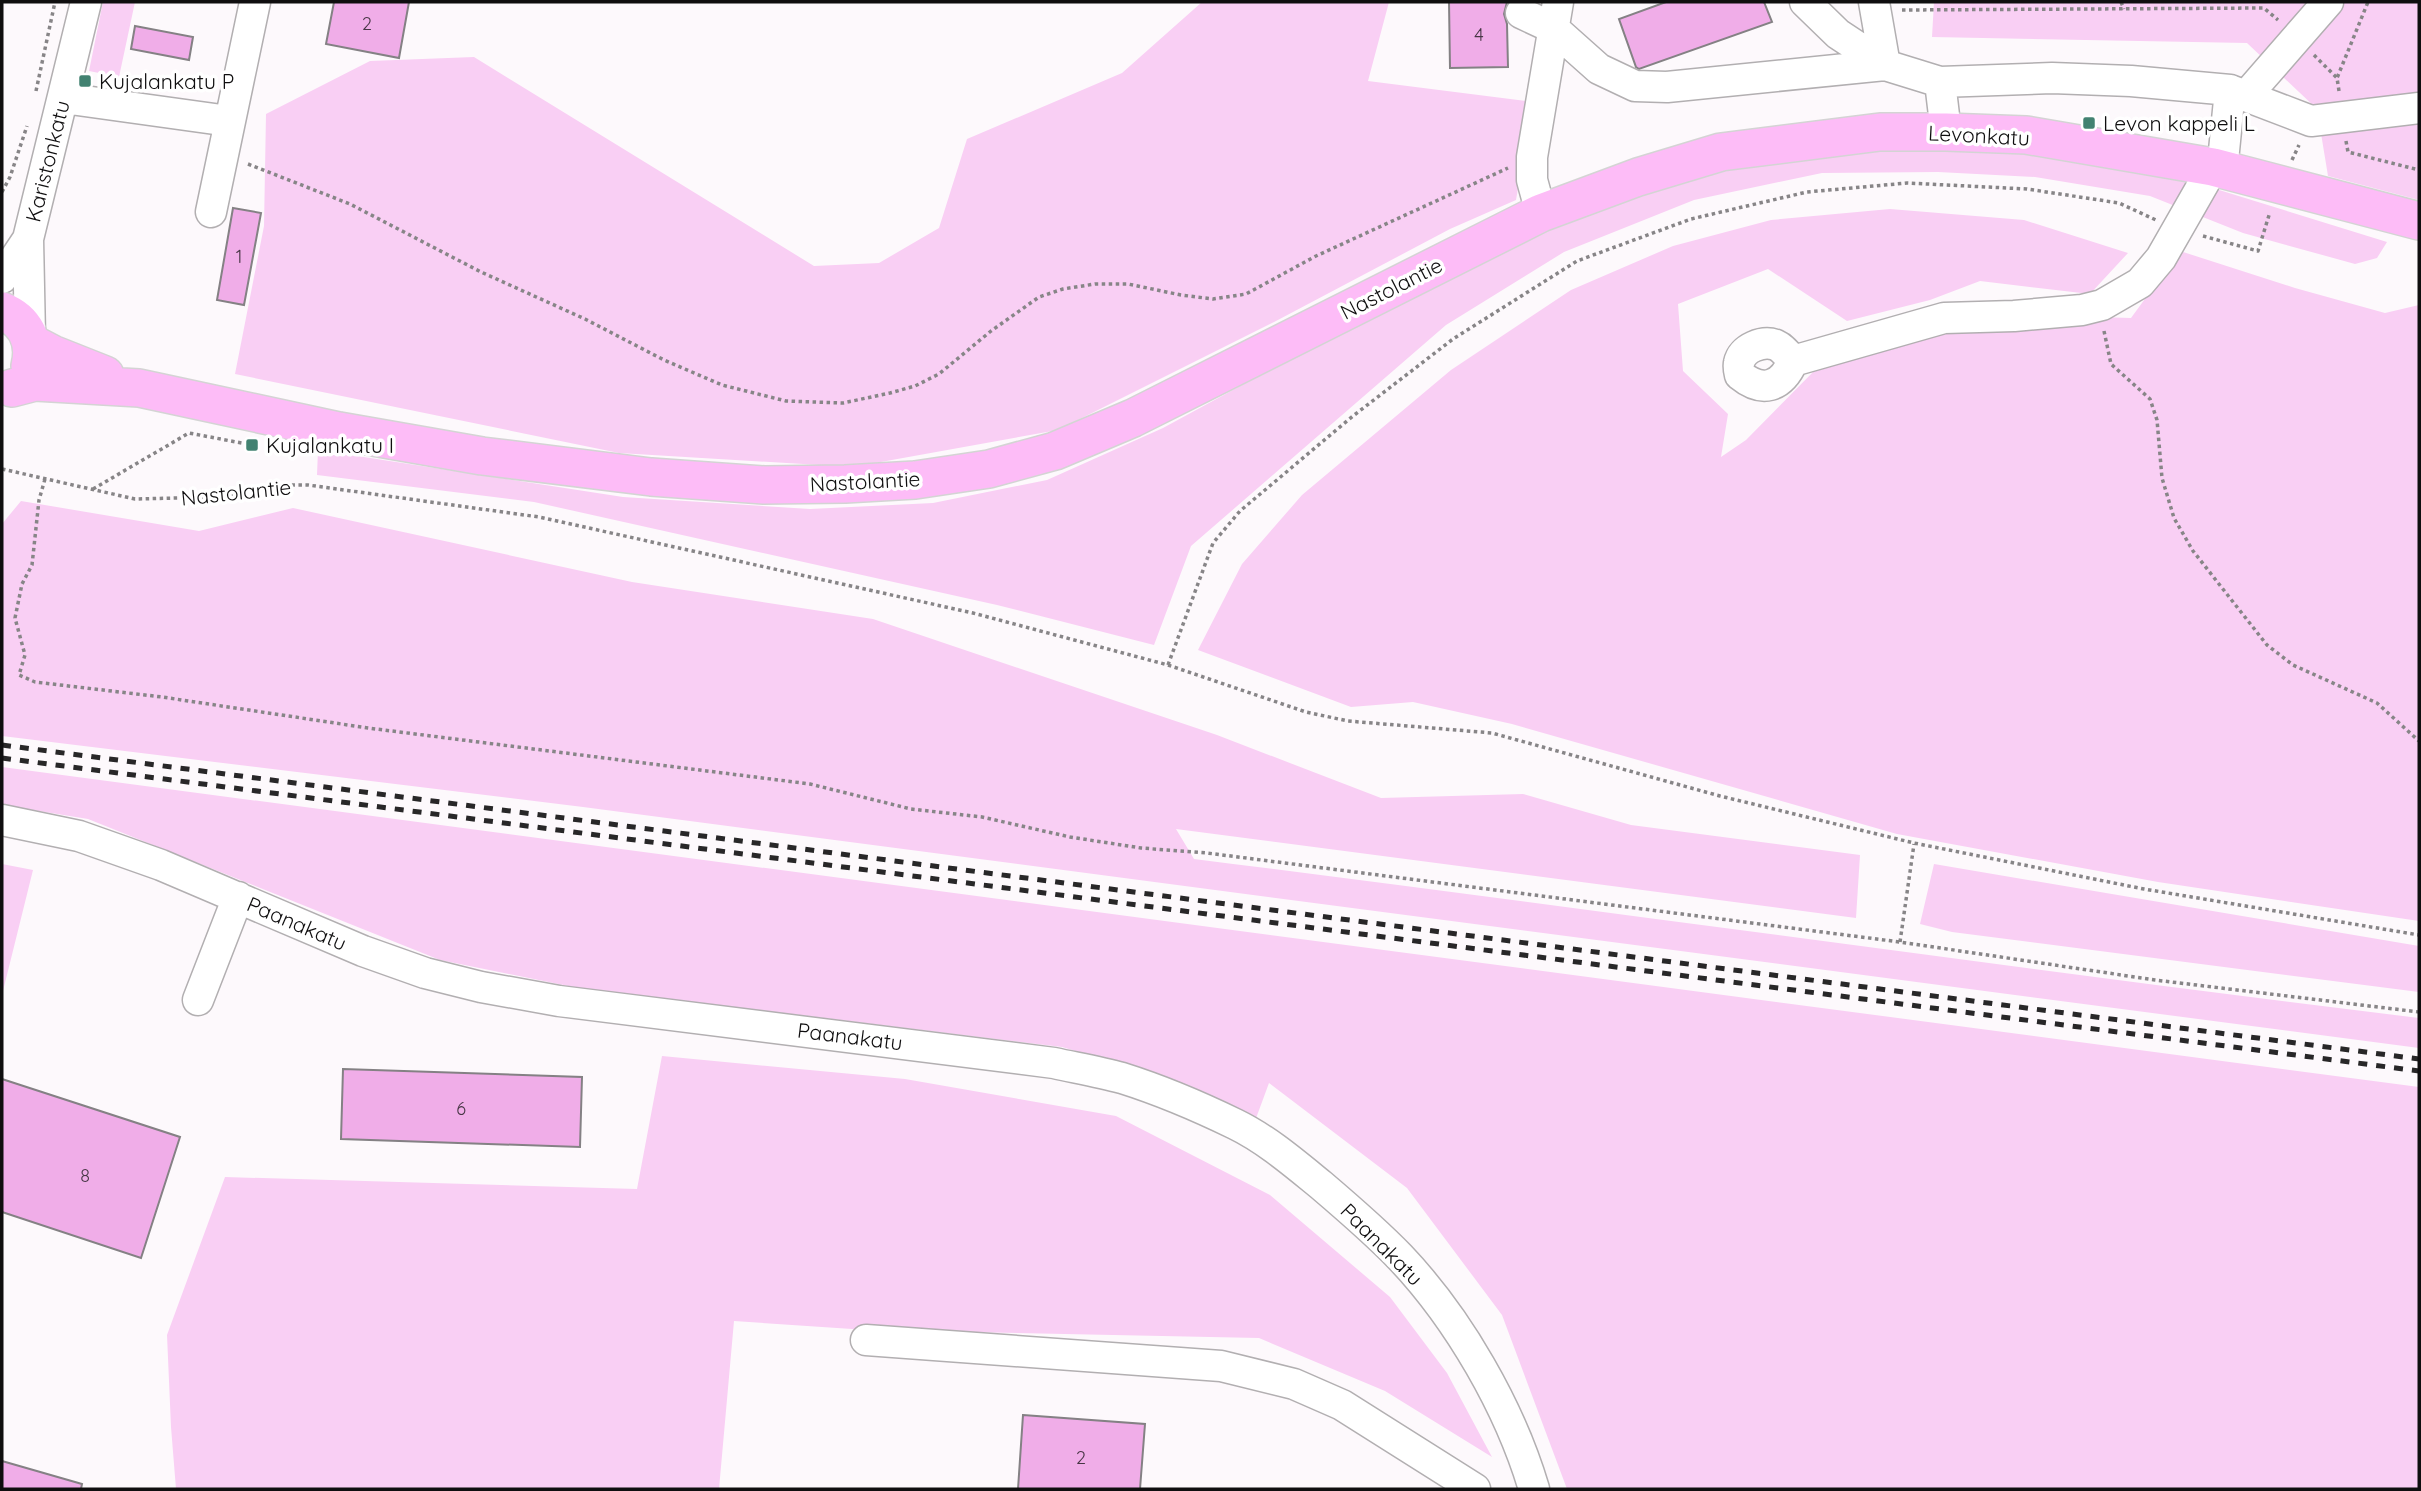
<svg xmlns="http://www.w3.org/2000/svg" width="2421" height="1491" viewBox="0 0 2421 1491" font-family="Quicksand,sans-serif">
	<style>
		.green { fill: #f9cff4 }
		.building { fill: #f0ade8; stroke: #848184; stroke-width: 2 }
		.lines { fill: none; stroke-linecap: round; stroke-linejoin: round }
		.minor-casing { stroke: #b2afb1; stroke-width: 33 }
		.major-casing { stroke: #d4d4d4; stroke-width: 40 }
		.path { stroke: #878587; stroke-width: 3.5; stroke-dasharray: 3.5 3.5; stroke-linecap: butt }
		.minor { stroke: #fff; stroke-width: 30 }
		.major { stroke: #fdbcf7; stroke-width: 37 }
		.rail { stroke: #282728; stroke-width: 5; stroke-dasharray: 9 9; stroke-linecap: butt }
		.poi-dot { fill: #428271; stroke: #fff; stroke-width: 2.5 }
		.labels { text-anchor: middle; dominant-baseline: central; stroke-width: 7; stroke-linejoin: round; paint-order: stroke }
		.number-label { font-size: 18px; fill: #473645 }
		.poi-label { font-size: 21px; fill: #0f0e0f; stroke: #fff; text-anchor: start }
		.street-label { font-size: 21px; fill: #0f0e0f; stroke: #fff }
	</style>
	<rect width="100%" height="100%" fill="#fdf9fc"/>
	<!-- green -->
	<path class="green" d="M 103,2 L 135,2 L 119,77 L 89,71 Z
		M 1202,2 L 1389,2 L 1368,81 L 1533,102 L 1516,200 L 1450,229 L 1276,321 L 1058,430 L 853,467 L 619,453 L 235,374 L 264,226 L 266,114 L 370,61 L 474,57 L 814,266 L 879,263 L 939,228 L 967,139 L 1122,73 Z
		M 1934,2 L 2419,2 L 2419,200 L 2328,176 L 2317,109 L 2247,43 L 1932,37 Z
		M 1940,144 L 2065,155 L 2190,181 L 2387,242 L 2377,258 L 2355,264 L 2243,233 L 2150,196 L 2035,177 L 1938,172 L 1822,173 L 1694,200 L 1564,252 L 1446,325 L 1191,546 L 1154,645 L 997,605 L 534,502 L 317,475 L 318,450 L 623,497 L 810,509 L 933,503 L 1047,480 L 1163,428 L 1441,277 L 1547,226 L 1681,179 L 1806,152 Z
		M 1890,209 L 2024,220 L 2128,253 L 2090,294 L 1980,281 L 1930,300 L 1847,321 L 1768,269 L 1678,304 L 1683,371 L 1728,414 L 1721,457 L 1746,440 L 1818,367 L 1947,320 L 2063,316 L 2131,318 L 2180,251 L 2295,288 L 2385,313 L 2419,305 L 2419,921 L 2158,882 L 1897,834 L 1512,724 L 1413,702 L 1351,707 L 1198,650 L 1242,564 L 1302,495 L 1451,370 L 1571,290 L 1673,246 L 1771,220 Z
		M 21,501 L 199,531 L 293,508 L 632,582 L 873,619 L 1217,735 L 1381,798 L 1523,794 L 1631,825 L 1860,855 L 1856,918 L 1176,829 L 1194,859 C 1603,910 2010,968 2419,1018 L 2419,1048 L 583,807 L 2,736 L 2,524 Z
		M 2,767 L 2419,1087 L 2419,1489 L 1567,1489 L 1502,1315 L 1407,1188 L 1269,1083 L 1255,1121 L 1157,1075 L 1062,1047 L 578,988 L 440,960 L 88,819 L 2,805 Z
		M 2,864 L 33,870 L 2,995 Z
		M 1934,864 L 2419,946 L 2419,992 L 1952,932 L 1920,924 Z
		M 662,1056 L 905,1079 L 1116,1116 L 1270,1195 L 1390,1297 L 1447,1373 L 1492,1457 L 1385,1391 L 1259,1338 L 867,1330 L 734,1321 L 719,1489 L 176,1489 L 171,1427 L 167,1335 L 225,1177 L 637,1189 Z"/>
	<!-- building -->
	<path class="building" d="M 334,2 L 409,2 L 399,58 L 326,44 Z
		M 1449,2 L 1507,2 L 1504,14 L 1507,24 L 1508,67 L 1450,68 Z
		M 1666,2 L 1764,2 L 1772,22 L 1639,69 L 1636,67 L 1619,19 Z
		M 135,26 L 193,37 L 189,60 L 131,49 Z
		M 233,208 L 261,213 L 244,305 L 217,300 Z
		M 343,1069 L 582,1077 L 580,1147 L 341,1139 Z
		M 2,1079 L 180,1137 L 141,1258 L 2,1212 Z
		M 1023,1415 L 1145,1424 L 1140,1489 L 1018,1489 Z
		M 2,1461 L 82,1484 L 81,1489 L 2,1489 Z"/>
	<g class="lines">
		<defs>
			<path id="minor" d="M 1805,2 L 1838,34 L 1885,65
				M 1874,2 L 1885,65
				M 1521,13 L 1553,28 L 1599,69 L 1635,86 L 1667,87 L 1885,65 L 1940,82 L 2052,78 L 2131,81 L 2230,90 L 2222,171
				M 1940,82 L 1946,132
				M 2230,90 L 2311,121 L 2419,108
				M 2246,96 L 2328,2
				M 63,98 L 229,121
				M 211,212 L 255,2
				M 1541,213 L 1532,180 L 1532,157 L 1558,2
				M 2,278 L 28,239
				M 30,336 L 28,239 L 86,2
				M 1793,361 C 1788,355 1783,348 1776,345 C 1763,340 1742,348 1739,363 C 1738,367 1739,371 1740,375 C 1762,393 1781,388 1793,361 L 1944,318 L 2014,316 L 2082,310 L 2102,305 L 2140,283 L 2161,258 L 2213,167
				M 2,820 L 79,836 L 161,865 L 363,951 L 425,973 L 481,987 L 559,1001 L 1054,1063 C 1077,1068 1100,1072 1122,1078 C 1160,1090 1198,1106 1235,1124 C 1266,1139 1294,1163 1321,1185 C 1348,1208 1375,1231 1400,1257 C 1459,1319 1510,1408 1534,1489
				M 198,1000 L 238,897
				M 866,1340 L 1221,1366 L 1294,1384 L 1342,1405 L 1475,1489"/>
			<path id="major" d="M 2,311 C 25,320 36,341 30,366
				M 31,343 L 52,354 L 105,375
				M 12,388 L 35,382 L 139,388 L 339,431 L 482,456 L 651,477 L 764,485 L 845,484 L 915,480 L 989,469 L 1055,451 L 1133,418 L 1541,213 L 1638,177 L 1721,152 L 1880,132 L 1946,132 L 2026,135 L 2213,167 L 2419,221"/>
		</defs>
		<!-- minor casing -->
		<use href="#minor" class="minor-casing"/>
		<!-- major casing -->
		<use href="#major" class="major-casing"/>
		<!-- path -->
		<path class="path" d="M 2121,2 L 2124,9
			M 1902,10 L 2264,8 L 2278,20
			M 2314,55 L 2337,78
			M 36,91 L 55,2
			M 2339,91 L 2337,78 L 2368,2
			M 2346,141 L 2348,152 L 2419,170
			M 2292,160 L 2299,145
			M 248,164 L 350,204 L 481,272 L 585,319 L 664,360 L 722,385 L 786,401 L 843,403 L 890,393 L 915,386 L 939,374 L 991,331 L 1039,297 L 1063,289 L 1095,284 L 1128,284 L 1181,295 L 1213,299 L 1246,294 L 1316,256 L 1508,168
			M 2,192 L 10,177 L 27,126
			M 2203,236 L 2258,251 L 2270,212
			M 2104,331 L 2111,364 L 2150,399 L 2157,420 L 2162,478 L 2174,518 L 2193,551 L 2267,645 L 2293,665 L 2377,703 L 2419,741
			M 2,469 L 135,499 L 221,497 L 281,485 L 308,485 L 539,517 L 973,613 L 1168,665 L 1306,712 L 1348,721 L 1492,733 L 1720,796 L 1914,843 L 2144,889 L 2419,935
			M 45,479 L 39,500 L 32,565 L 22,584 L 15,618 L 25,655 L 19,675 L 35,682 L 162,697 L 368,728 L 810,784 L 911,809 L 982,817 L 1070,837 L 1141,848 L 1207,853 L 1900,942 L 2155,980 L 2419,1012
			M 93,489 L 189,433 L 252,445
			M 1168,665 L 1213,543 L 1240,511 L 1353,416 L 1453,339 L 1577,261 L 1691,219 L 1807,192 L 1907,183 L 2027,189 L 2119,203 L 2156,220
			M 1900,942 L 1914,844"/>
		<!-- minor -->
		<use href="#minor" class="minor"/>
		<!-- major -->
		<use href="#major" class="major"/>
		<!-- rail -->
		<path class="rail" d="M 2,745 L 2419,1059
			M 2,758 L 2419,1071"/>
	</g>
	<!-- markers -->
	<g class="poi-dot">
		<rect x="78" y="74" width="14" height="14" rx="3.5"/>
		<rect x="2082" y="116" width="14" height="14" rx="3.5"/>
		<rect x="245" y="438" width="14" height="14" rx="3.5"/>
	</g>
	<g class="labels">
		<!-- number labels -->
		<g class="number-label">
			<text x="367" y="23">2</text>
			<text x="1479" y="34">4</text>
			<text x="239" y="256">1</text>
			<text x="461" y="1108">6</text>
			<text x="85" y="1175">8</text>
			<text x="1081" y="1457">2</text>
		</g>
		<!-- poi labels -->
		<g class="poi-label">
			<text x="99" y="81">Kujalankatu P</text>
			<text x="2103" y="123">Levon kappeli L</text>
			<text x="266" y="445">Kujalankatu I</text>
		</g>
		<!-- street labels -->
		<g class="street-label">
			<text transform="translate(1979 135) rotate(3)">Levonkatu</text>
			<text transform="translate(47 161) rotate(-76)">Karistonkatu</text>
			<text transform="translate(1391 288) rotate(-27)">Nastolantie</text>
			<text transform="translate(865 481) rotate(-3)">Nastolantie</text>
			<text transform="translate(236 492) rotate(-6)">Nastolantie</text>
			<text transform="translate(297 923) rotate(23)">Paanakatu</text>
			<text transform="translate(850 1036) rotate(7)">Paanakatu</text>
			<text transform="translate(1382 1244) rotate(45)">Paanakatu</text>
		</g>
	</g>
	<!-- border -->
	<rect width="2421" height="1491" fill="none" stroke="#0f0e0f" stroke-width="7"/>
</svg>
